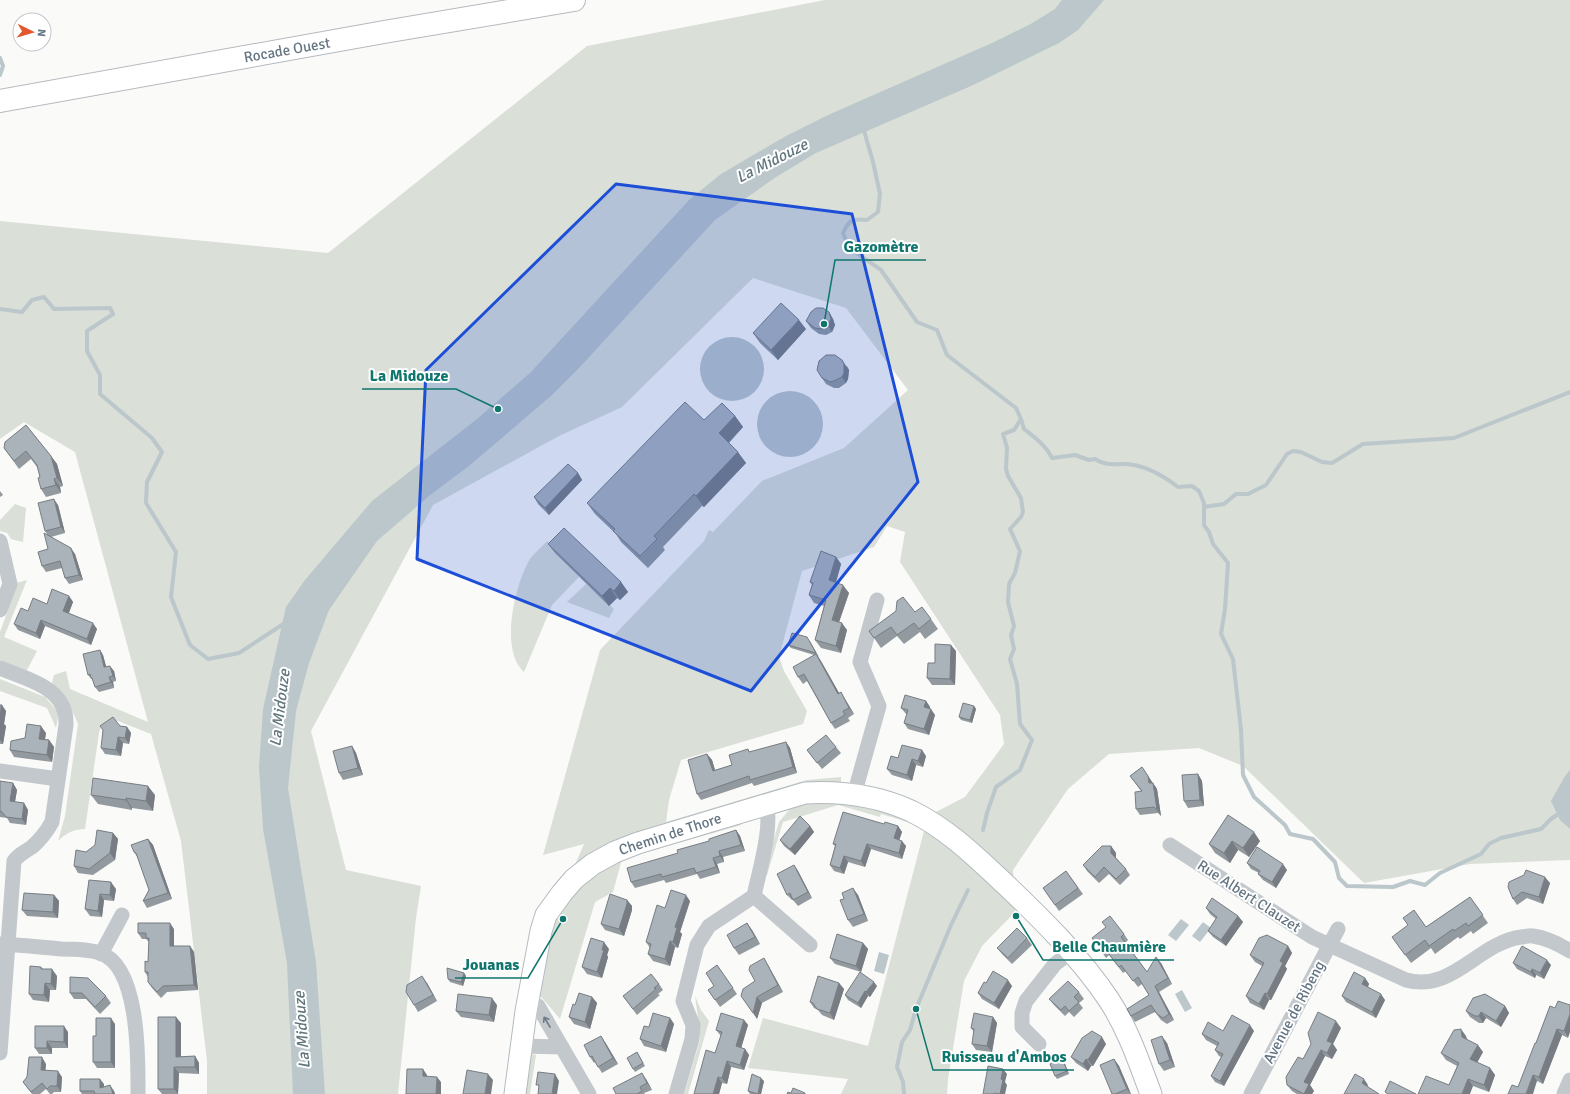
<svg xmlns="http://www.w3.org/2000/svg" width="1570" height="1094" viewBox="0 0 1570 1094" font-family="Signika,sans-serif">
	<style>
		.green { fill: #dadfd7 }
		.water { fill: #bbc7cb }
		.lines { fill: none; stroke-linecap: round; stroke-linejoin: round }
		.stream { stroke: #bbc7cb; stroke-width: 4 }
		.secondary-casing { stroke: #b3babf; stroke-width: 23 }
		.primary-casing { stroke: #b5babe; stroke-width: 24 }
		.street { stroke: #c3c8cc; stroke-width: 15 }
		.secondary { stroke: #fff; stroke-width: 21 }
		.primary { stroke: #fff; stroke-width: 22 }
		.wall { fill: #929a9f }
		.shaded-wall { fill: #777d82 }
		.building { fill: #aab3b9; stroke: #777d82 }
		.oneway { stroke: #6a7a87 }
		.marked { fill: #1d4ed8; fill-opacity: 0.2; stroke: #1d4ed8; stroke-width: 3; stroke-linejoin: round }
		.labels { text-anchor: middle; dominant-baseline: central; stroke-width: 4; stroke-linejoin: round; paint-order: stroke }
		.street-label { font-size: 15px; fill: #657683; stroke: #fff }
		.water-label { font-size: 16px; font-style: italic; fill: #60757c; stroke: #fff }
		.leader { fill: none; stroke: #0f766e; stroke-width: 1.5 }
		.callout-dot { fill: #0f766e; stroke: #fff; stroke-width: 1.5 }
		.callout-label { font-size: 16px; text-anchor: middle; font-weight: bold; fill: #0f766e; stroke: #fff; stroke-width: 4; stroke-linejoin: round; paint-order: stroke }
	</style>
	<rect width="100%" height="100%" fill="#fafaf8"/>
	<!-- green -->
	<path class="green" d="M 825,0 L 1570,0 L 1570,860 L 1470,864 L 1364,883 L 1243,766 L 1199,748 L 1109,754 L 1068,789 L 1013,870 L 1015,912 L 982,946 L 964,981 L 948,1079 L 947,1094 L 841,1094 L 848,1079 L 748,1068 L 763,1018 L 868,1046 L 925,827 L 881,814 L 880,817 L 838,805 L 783,822 L 767,875 L 763,874 L 779,822 L 789,810 L 801,804 L 828,799 L 930,815 L 965,797 L 1004,744 L 1000,715 L 900,562 L 905,532 L 887,526 L 874,547 L 802,571 L 779,657 L 784,671 L 807,711 L 803,724 L 681,760 L 669,800 L 666,822 L 807,780 L 841,777 L 841,783 L 570,876 L 584,844 L 543,855 L 600,650 L 704,541 L 709,530 L 713,532 L 762,481 L 844,448 L 908,390 L 846,308 L 753,278 L 622,407 L 559,436 L 433,505 L 311,731 L 346,870 L 421,886 L 416,918 L 398,1094 L 207,1094 L 207,1061 L 181,841 L 151,734 L 118,721 L 111,720 L 101,726 L 99,733 L 85,829 C 74,829 66,833 58,841 L 65,816 L 78,724 L 67,699 L 52,683 L 54,675 L 66,671 L 70,689 L 148,722 L 75,452 L 24,422 L 0,439 L 0,221 L 328,253 L 587,46 Z
		M 15,504 L 26,508 L 23,542 L 11,539 L 7,533 L 0,531 L 0,520 Z
		M 547,541 L 579,577 L 552,605 L 524,672 C 499,650 515,584 530,559 C 534,553 542,547 547,541 Z
		M 27,580 L 4,637 L 37,651 L 26,672 L 0,660 L 0,632 L 16,588 L 16,583 Z
		M 586,584 L 614,609 L 609,618 L 567,602 Z
		M 0,679 L 45,697 L 59,713 L 56,728 L 47,708 L 0,691 Z
		M 740,819 L 741,825 L 622,859 L 613,892 L 595,902 L 560,1019 L 543,999 L 535,992 L 554,922 L 572,891 L 606,864 Z
		M 695,996 L 701,1010 L 709,1021 L 688,1094 L 684,1094 L 700,1040 L 700,1032 Z
		M 527,1053 L 536,1055 L 530,1094 L 521,1094 Z"/>
	<!-- water -->
	<path class="water" d="M 1062,0 L 1104,0 L 1078,30 L 1059,43 L 971,86 L 816,153 L 776,177 L 715,220 L 580,367 L 552,395 L 469,466 L 429,496 L 377,541 L 329,610 L 309,663 L 296,711 L 288,788 L 316,962 L 325,1094 L 293,1094 L 287,963 L 263,829 L 259,767 L 263,709 L 286,607 L 305,580 L 372,501 L 477,419 L 530,373 L 689,200 L 721,174 L 786,136 L 828,115 L 992,43 L 1029,25 L 1055,9 Z
		M700 369a32 32 0 1 1 64 0a32 32 0 1 1-64 0Z
		M757 424a33 33 0 1 1 66 0a33 33 0 1 1-66 0Z
		M 1570,770 L 1570,829 L 1560,820 L 1551,801 L 1565,776 Z
		M 1181,919 L 1189,925 L 1176,941 L 1168,935 Z
		M 1203,922 L 1211,928 L 1200,942 L 1192,936 Z
		M 879,952 L 889,955 L 884,974 L 874,971 Z
		M 1182,990 L 1192,1008 L 1185,1012 L 1175,994 Z"/>
	<g class="lines">
		<!-- stream -->
		<path class="stream" d="M 0,58 L 3,66 L 0,75
			M 863,127 L 873,162 L 880,194 L 878,212 L 867,220 C 853,218 849,220 843,233 L 847,243 L 854,251 L 881,270 L 917,322 L 937,330 L 947,355 L 1016,408 L 1021,419 L 1024,429 C 1035,438 1046,445 1052,458 L 1075,455 L 1089,460 L 1095,459 C 1109,468 1118,462 1134,465 C 1150,468 1165,477 1178,487 L 1192,486 L 1199,491 L 1204,503 L 1204,525 L 1209,532 L 1213,544 L 1228,563 L 1225,609 L 1221,634 L 1233,659 L 1241,730 L 1243,775 L 1254,797 L 1285,825 L 1290,834 L 1313,839 L 1335,862 L 1339,878 L 1347,886 L 1393,887 L 1410,881 L 1425,885 L 1440,873 L 1481,854 L 1489,844 L 1501,838 L 1541,829 L 1551,819 L 1561,812
			M 0,309 L 22,312 L 32,300 L 44,297 L 54,309 L 110,308 L 113,314 L 87,331 L 87,351 L 100,375 L 100,394 L 152,438 L 162,452 L 147,482 L 146,503 L 176,552 L 171,597 L 190,645 L 208,659 L 239,653 L 285,623
			M 1204,507 L 1224,504 L 1236,494 L 1248,494 L 1266,485 L 1287,454 L 1293,451 L 1301,452 L 1322,462 L 1332,463 L 1363,444 L 1454,438 L 1570,392
			M 983,830 L 987,813 L 996,787 L 1020,770 L 1032,740 L 1020,724 L 1017,684 L 1010,659 L 1014,649 L 1011,635 L 1014,626 L 1008,602 L 1009,584 L 1015,573 L 1020,551 L 1010,529 L 1021,517 L 1023,512 L 1021,498 L 1008,476 L 1006,469 L 1007,448 L 1003,434 L 1014,430 L 1021,419
			M 904,1094 L 903,1082 L 897,1067 L 902,1042 L 910,1030 L 916,1009 L 951,925 L 968,890"/>
		<defs>
			<path id="secondary" d="M 515,1094 L 526,1011 L 541,931 L 546,915 L 562,893 L 574,879 L 593,864 L 615,852 L 638,843 L 805,793 C 841,791 878,796 911,811 C 948,829 976,857 1006,885 C 1043,920 1081,958 1109,1000 C 1128,1029 1139,1062 1151,1094"/>
			<path id="primary" d="M 0,101 L 384,32 L 574,0"/>
		</defs>
		<!-- secondary casing -->
		<use href="#secondary" class="secondary-casing"/>
		<!-- primary casing -->
		<use href="#primary" class="primary-casing"/>
		<!-- street -->
		<path class="street" d="M 0,541 L 10,584 L 0,610
			M 0,668 C 23,678 58,685 65,713 C 66,716 66,721 66,725 L 52,822 C 47,831 40,840 32,847 C 25,852 19,854 14,861 L 0,1053
			M 0,771 L 58,779
			M 854,795 L 879,706 L 860,662 L 877,600
			M 1170,845 L 1312,937 L 1406,980 C 1452,993 1478,943 1521,937 C 1525,937 1529,935 1533,936 C 1546,938 1559,944 1570,951
			M 754,896 L 810,945
			M 0,944 C 20,945 41,947 61,949 C 74,949 88,949 100,953 C 140,966 138,1060 138,1094
			M 101,954 L 122,915
			M 528,1002 L 538,1006 L 589,1094
			M 1039,1044 L 1022,1027 L 1022,1013 L 1026,1001 L 1055,964 L 1071,952
			M 522,1046 L 562,1047
			M 676,1094 L 692,1039 L 693,1025 L 683,1001 L 697,945 L 709,926 L 754,896 C 759,872 773,826 766,804
			M 1251,1094 L 1338,929
			M 1564,1094 L 1570,1080"/>
		<!-- secondary -->
		<use href="#secondary" class="secondary"/>
		<!-- primary -->
		<use href="#primary" class="primary"/>
	</g>
	<!-- wall -->
	<path class="wall" d="M 829,312 L 833,319 L 835,325 L 832,332 L 826,335 L 819,334 L 811,328 L 806,321 Z
		M 806,329 L 778,360 L 760,343 L 753,333 Z
		M 847,366 L 849,370 L 848,379 L 846,383 L 839,388 L 834,388 L 826,384 L 822,378 Z
		M 735,416 L 743,427 L 729,443 L 746,463 L 704,507 L 702,506 L 663,547 L 665,550 L 648,568 L 621,542 L 616,534 L 595,514 L 587,503 Z
		M 26,425 L 57,464 L 63,486 L 60,487 L 61,493 L 46,497 L 41,489 L 40,477 L 37,467 L 31,459 L 19,469 L 4,448 Z
		M 578,473 L 582,480 L 549,515 L 538,504 L 534,497 Z
		M 0,491 L 3,495 L 0,497 Z
		M 58,505 L 65,533 L 51,537 L 75,554 L 83,580 L 69,584 L 65,578 L 62,568 L 46,572 L 42,566 L 48,549 L 47,534 L 45,531 Z
		M 548,544 L 621,582 L 628,592 L 620,600 L 617,598 L 609,606 L 555,553 Z
		M 836,557 L 841,564 L 836,583 L 849,593 L 839,622 L 847,630 L 841,653 L 821,648 L 815,640 L 824,606 L 814,603 L 809,595 L 812,585 L 810,582 Z
		M 69,596 L 73,602 L 69,613 L 97,629 L 91,645 L 45,626 L 40,639 L 18,630 L 14,624 L 47,604 Z
		M 915,612 L 931,619 L 938,629 L 925,639 L 920,632 L 904,644 L 897,636 L 881,648 L 869,631 Z
		M 810,641 L 819,657 L 818,656 L 839,693 L 841,692 L 845,699 L 854,714 L 848,718 L 850,721 L 835,729 L 831,723 L 807,681 L 803,684 L 798,677 L 814,655 L 791,648 L 788,645 Z
		M 100,650 L 103,655 L 106,667 L 114,671 L 116,681 L 113,682 L 114,688 L 99,692 L 95,687 L 94,682 L 88,675 Z
		M 956,651 L 955,685 L 932,685 L 927,678 Z
		M 926,701 L 930,707 L 929,709 L 935,715 L 929,735 L 908,729 L 904,723 L 907,714 L 906,714 L 901,708 Z
		M 0,705 L 6,711 L 4,724 L 6,726 L 3,744 L 0,744 Z
		M 974,706 L 976,709 L 972,723 L 961,720 L 959,717 Z
		M 120,726 L 127,727 L 131,733 L 129,744 L 123,743 L 121,756 L 105,754 L 101,748 Z
		M 46,733 L 45,739 L 49,740 L 54,747 L 52,762 L 14,757 L 10,750 Z
		M 786,742 L 790,748 L 797,773 L 754,786 L 752,783 L 701,800 L 697,794 L 707,754 L 712,760 L 715,770 L 732,765 L 750,752 Z
		M 352,746 L 356,753 L 363,775 L 343,780 L 339,773 Z
		M 836,747 L 841,753 L 822,769 L 807,750 Z
		M 926,756 L 923,767 L 916,765 L 912,781 L 892,775 L 887,769 L 898,758 Z
		M 1142,767 L 1157,789 L 1161,816 L 1158,813 L 1140,815 L 1136,809 L 1141,791 L 1130,776 Z
		M 1198,774 L 1202,781 L 1204,806 L 1188,808 L 1184,801 Z
		M 0,781 L 13,783 L 17,790 L 15,802 L 24,803 L 28,810 L 26,825 L 10,823 L 7,818 L 0,817 Z
		M 91,795 L 155,795 L 153,811 L 132,808 L 132,810 L 98,804 Z
		M 1228,815 L 1260,841 L 1249,857 L 1238,850 L 1230,863 L 1215,853 L 1209,844 Z
		M 884,824 L 898,826 L 902,832 L 899,840 L 906,846 L 902,859 L 871,849 L 865,867 L 848,862 L 844,874 L 834,871 L 830,865 L 835,846 L 833,844 Z
		M 810,826 L 814,832 L 795,855 L 784,846 L 780,840 Z
		M 736,830 L 740,836 L 745,851 L 723,857 L 724,862 L 717,864 L 720,873 L 700,879 L 697,874 L 666,883 L 664,880 L 635,888 L 631,882 L 678,853 Z
		M 113,833 L 118,839 L 115,860 L 93,875 L 78,873 L 74,866 L 86,852 Z
		M 148,839 L 153,845 L 172,899 L 147,908 L 143,901 L 149,890 L 138,858 L 134,852 Z
		M 1111,846 L 1116,853 L 1116,858 L 1126,869 L 1130,875 L 1120,885 L 1109,874 L 1099,883 L 1087,871 L 1083,865 Z
		M 1247,863 L 1287,870 L 1276,888 L 1263,880 L 1258,874 L 1259,873 L 1251,869 Z
		M 794,865 L 798,871 L 812,898 L 798,906 L 793,900 L 792,900 L 787,895 Z
		M 1066,871 L 1083,894 L 1059,911 L 1043,888 Z
		M 89,880 L 116,889 L 114,901 L 104,900 L 102,917 L 90,916 L 85,909 Z
		M 1550,883 L 1543,904 L 1527,898 L 1517,905 L 1513,899 L 1508,887 Z
		M 54,895 L 59,901 L 58,918 L 27,916 L 22,910 Z
		M 858,895 L 868,921 L 853,927 L 848,920 L 844,899 Z
		M 1470,897 L 1488,923 L 1473,934 L 1471,931 L 1460,939 L 1458,937 L 1435,954 L 1431,948 L 1411,963 L 1392,937 L 1426,927 Z
		M 627,900 L 632,906 L 632,910 L 624,936 L 605,930 L 601,924 Z
		M 690,901 L 680,932 L 682,934 L 678,948 L 675,947 L 670,966 L 653,961 L 648,954 L 650,948 L 646,942 L 665,908 Z
		M 1206,908 L 1238,916 L 1243,922 L 1226,946 L 1213,937 L 1208,931 L 1216,919 L 1210,914 Z
		M 747,923 L 752,930 L 760,944 L 739,955 L 734,948 Z
		M 174,929 L 174,946 L 190,946 L 194,952 L 198,990 L 167,992 L 161,998 L 152,988 L 148,982 L 148,977 L 145,972 L 148,962 L 149,942 L 146,939 L 142,939 L 138,933 Z
		M 1124,934 L 1128,940 L 1125,943 L 1147,972 L 1161,963 L 1172,984 L 1159,992 L 1174,1020 L 1167,1024 L 1161,1020 L 1155,1012 L 1135,1022 L 1131,1016 L 1149,995 L 1142,984 L 1138,987 L 1126,971 L 1123,973 L 1109,955 L 1106,958 L 1092,938 Z
		M 1027,938 L 1032,945 L 1012,964 L 1002,954 L 997,948 Z
		M 863,943 L 868,949 L 861,972 L 835,964 L 830,958 Z
		M 1288,946 L 1292,953 L 1285,966 L 1287,969 L 1271,1000 L 1269,1000 L 1264,1010 L 1250,1003 L 1246,996 L 1262,966 L 1255,962 L 1250,955 Z
		M 609,949 L 607,955 L 608,957 L 602,978 L 587,974 L 582,967 Z
		M 1513,963 L 1551,965 L 1544,979 L 1536,975 L 1535,978 L 1517,969 Z
		M 717,965 L 737,994 L 720,1007 L 708,990 L 714,986 Z
		M 768,965 L 783,992 L 762,1003 L 757,1019 L 755,981 Z
		M 41,967 L 43,969 L 57,976 L 56,990 L 50,990 L 49,1002 L 33,1000 L 29,994 Z
		M 464,973 L 466,976 L 463,986 L 450,982 L 448,979 Z
		M 70,977 L 106,996 L 111,1003 L 100,1014 L 86,999 L 74,999 L 70,993 Z
		M 1365,978 L 1369,984 L 1368,987 L 1385,1000 L 1376,1018 L 1346,1002 L 1342,996 Z
		M 427,983 L 437,1001 L 418,1012 L 414,1005 Z
		M 839,983 L 844,989 L 834,1020 L 822,1015 L 818,1010 L 814,1008 L 810,1002 Z
		M 986,983 L 1012,986 L 999,1009 L 982,999 L 978,993 Z
		M 659,984 L 663,990 L 658,994 L 660,995 L 637,1015 L 623,996 Z
		M 877,986 L 870,997 L 868,996 L 861,1008 L 848,1000 L 845,995 Z
		M 1079,992 L 1084,999 L 1079,1003 L 1083,1008 L 1074,1017 L 1069,1012 L 1065,1016 L 1054,1005 L 1049,999 Z
		M 592,997 L 597,1003 L 590,1029 L 574,1024 L 569,1017 L 575,1005 Z
		M 497,1005 L 494,1022 L 461,1017 L 456,1011 Z
		M 1505,1006 L 1509,1013 L 1501,1027 L 1486,1018 L 1483,1023 L 1479,1023 L 1470,1017 L 1466,1011 Z
		M 1550,1006 L 1568,1038 L 1562,1035 L 1543,1084 L 1537,1081 L 1518,1087 L 1536,1043 Z
		M 993,1017 L 997,1023 L 992,1052 L 976,1050 L 972,1044 L 974,1032 L 971,1028 Z
		M 670,1018 L 674,1024 L 666,1052 L 644,1046 L 640,1039 L 649,1027 Z
		M 744,1020 L 748,1025 L 741,1048 L 745,1049 L 749,1055 L 744,1070 L 731,1067 L 727,1084 L 722,1083 L 719,1094 L 715,1053 L 721,1036 L 716,1030 Z
		M 181,1023 L 181,1057 L 195,1056 L 199,1063 L 199,1074 L 179,1073 L 178,1094 L 162,1094 L 158,1089 Z
		M 115,1024 L 115,1068 L 97,1068 L 93,1062 L 96,1036 Z
		M 1341,1028 L 1333,1044 L 1337,1050 L 1332,1059 L 1325,1056 L 1310,1085 L 1314,1091 L 1312,1094 L 1297,1094 L 1292,1091 L 1287,1085 L 1303,1059 Z
		M 1223,1031 L 1254,1031 L 1224,1086 L 1215,1082 L 1211,1076 L 1221,1057 L 1219,1056 L 1215,1050 L 1217,1046 L 1206,1040 L 1202,1034 Z
		M 68,1032 L 68,1048 L 52,1048 L 52,1054 L 39,1054 L 35,1048 Z
		M 1466,1036 L 1467,1039 L 1483,1052 L 1477,1063 L 1490,1068 L 1495,1075 L 1489,1092 L 1473,1086 L 1449,1085 L 1457,1066 L 1446,1060 L 1441,1053 Z
		M 605,1042 L 618,1064 L 602,1073 L 595,1062 L 594,1063 L 590,1057 Z
		M 1167,1043 L 1175,1067 L 1164,1071 L 1159,1064 Z
		M 1106,1044 L 1093,1066 L 1091,1066 L 1088,1071 L 1076,1063 L 1071,1057 Z
		M 637,1052 L 645,1066 L 635,1072 L 633,1069 Z
		M 1114,1059 L 1119,1066 L 1131,1094 L 1112,1094 Z
		M 1063,1060 L 1065,1064 L 1069,1074 L 1057,1079 L 1055,1076 Z
		M 46,1064 L 45,1070 L 62,1077 L 61,1092 L 54,1092 L 52,1094 L 50,1094 L 46,1089 L 40,1094 L 32,1094 L 23,1082 Z
		M 646,1079 L 652,1090 L 644,1093 L 645,1094 L 616,1094 Z
		M 764,1081 L 761,1094 L 750,1094 L 748,1091 Z
		M 104,1084 L 104,1087 L 114,1091 L 115,1094 L 82,1094 L 80,1091 Z"/>
	<!-- shaded-wall -->
	<path class="shaded-wall" d="M 829,312 L 833,319 L 835,325 L 832,332 L 828,325 Z
		M 799,320 L 806,329 L 778,360 L 771,350 Z
		M 842,360 L 849,370 L 848,379 L 846,383 L 842,377 Z
		M 735,416 L 743,427 L 727,444 L 719,433 Z
		M 738,452 L 746,463 L 704,507 L 696,496 Z
		M 51,456 L 57,464 L 63,486 L 57,478 Z
		M 578,473 L 582,480 L 549,515 L 545,508 Z
		M 54,479 L 60,487 L 61,493 L 56,485 Z
		M 54,499 L 58,505 L 65,533 L 61,527 Z
		M 71,548 L 75,554 L 83,580 L 79,575 Z
		M 836,557 L 841,564 L 834,588 L 829,580 Z
		M 621,582 L 628,592 L 620,600 L 614,591 Z
		M 843,585 L 849,593 L 837,628 L 832,620 Z
		M 610,588 L 617,598 L 609,606 L 602,596 Z
		M 69,596 L 73,602 L 67,617 L 63,611 Z
		M 41,620 L 45,626 L 40,639 L 36,633 Z
		M 93,623 L 97,629 L 91,645 L 87,639 Z
		M 842,623 L 847,630 L 841,653 L 836,646 Z
		M 951,645 L 956,651 L 955,685 L 950,679 Z
		M 100,650 L 103,655 L 108,673 L 104,667 Z
		M 816,654 L 821,661 L 843,700 L 838,694 Z
		M 110,666 L 114,671 L 116,681 L 113,676 Z
		M 109,677 L 113,682 L 114,688 L 111,682 Z
		M 841,692 L 845,699 L 854,714 L 849,708 Z
		M 926,701 L 930,707 L 928,713 L 924,707 Z
		M 2,705 L 6,711 L 4,724 L 6,726 L 3,744 L 0,740 L 0,715 Z
		M 974,706 L 976,709 L 972,723 L 970,720 Z
		M 931,709 L 935,715 L 929,735 L 924,729 Z
		M 41,726 L 46,733 L 44,745 L 39,739 Z
		M 127,727 L 131,733 L 129,744 L 125,738 Z
		M 118,737 L 123,743 L 121,756 L 116,750 Z
		M 49,740 L 54,747 L 52,762 L 47,755 Z
		M 786,742 L 790,748 L 797,773 L 793,767 Z
		M 352,746 L 356,753 L 363,775 L 358,768 Z
		M 922,750 L 926,756 L 923,767 L 918,761 Z
		M 707,754 L 712,760 L 717,777 L 713,771 Z
		M 912,759 L 916,765 L 912,781 L 907,775 Z
		M 1198,774 L 1202,781 L 1204,806 L 1200,800 Z
		M 1148,776 L 1152,782 L 1154,790 L 1149,783 Z
		M 13,783 L 17,790 L 14,807 L 10,801 Z
		M 1153,783 L 1157,789 L 1161,816 L 1157,810 Z
		M 148,786 L 155,795 L 153,811 L 146,801 Z
		M 126,798 L 132,808 L 132,810 L 126,800 Z
		M 24,803 L 28,810 L 26,825 L 22,819 Z
		M 810,826 L 814,832 L 795,855 L 790,849 Z
		M 898,826 L 902,832 L 898,844 L 894,838 Z
		M 736,830 L 740,836 L 745,851 L 741,845 Z
		M 1254,832 L 1260,841 L 1249,857 L 1243,848 Z
		M 113,833 L 118,839 L 115,860 L 110,853 Z
		M 148,839 L 153,845 L 172,899 L 168,893 Z
		M 902,841 L 906,846 L 902,859 L 899,853 Z
		M 1232,841 L 1238,850 L 1230,863 L 1224,853 Z
		M 867,844 L 871,849 L 865,867 L 861,861 Z
		M 1111,846 L 1116,853 L 1116,860 L 1111,853 Z
		M 719,851 L 723,857 L 724,862 L 720,856 Z
		M 844,856 L 848,862 L 844,874 L 840,868 Z
		M 713,858 L 717,864 L 720,873 L 716,867 Z
		M 1283,864 L 1287,870 L 1276,888 L 1272,882 Z
		M 794,865 L 798,871 L 812,898 L 808,892 Z
		M 1545,877 L 1550,883 L 1543,904 L 1539,897 Z
		M 111,882 L 116,889 L 114,901 L 110,895 Z
		M 853,888 L 858,895 L 868,921 L 864,914 Z
		M 100,894 L 104,900 L 102,917 L 98,911 Z
		M 54,895 L 59,901 L 58,918 L 53,912 Z
		M 686,895 L 690,901 L 680,932 L 682,934 L 678,948 L 673,942 L 675,927 Z
		M 627,900 L 632,906 L 632,910 L 624,936 L 619,929 Z
		M 1238,916 L 1243,922 L 1226,946 L 1221,940 Z
		M 170,923 L 174,929 L 174,952 L 170,946 Z
		M 747,923 L 752,930 L 760,944 L 755,937 Z
		M 670,941 L 675,947 L 670,966 L 665,959 Z
		M 604,942 L 609,949 L 607,955 L 608,957 L 602,978 L 597,972 L 602,950 Z
		M 863,943 L 868,949 L 861,972 L 856,966 Z
		M 190,946 L 194,952 L 198,990 L 194,985 Z
		M 1288,946 L 1292,953 L 1285,966 L 1287,969 L 1271,1000 L 1267,994 L 1280,961 Z
		M 1156,957 L 1161,963 L 1172,984 L 1168,978 Z
		M 764,958 L 768,965 L 783,992 L 778,985 Z
		M 1547,960 L 1551,965 L 1544,979 L 1540,973 Z
		M 52,969 L 57,976 L 56,990 L 51,984 Z
		M 1532,969 L 1536,975 L 1535,978 L 1531,972 Z
		M 464,973 L 466,976 L 463,986 L 461,982 Z
		M 422,976 L 427,983 L 437,1001 L 433,995 Z
		M 1365,978 L 1369,984 L 1366,990 L 1362,984 Z
		M 1008,980 L 1012,986 L 999,1009 L 994,1003 Z
		M 874,982 L 877,986 L 870,997 L 866,992 Z
		M 45,983 L 50,990 L 49,1002 L 44,995 Z
		M 839,983 L 844,989 L 834,1020 L 830,1013 Z
		M 1155,986 L 1159,992 L 1174,1020 L 1169,1014 Z
		M 865,991 L 868,996 L 861,1008 L 858,1003 Z
		M 1265,993 L 1269,1000 L 1264,1010 L 1259,1004 Z
		M 1381,994 L 1385,1000 L 1376,1018 L 1372,1012 Z
		M 592,997 L 597,1003 L 590,1029 L 585,1022 Z
		M 757,997 L 762,1003 L 757,1019 L 753,1013 Z
		M 492,998 L 497,1005 L 494,1022 L 489,1015 Z
		M 1505,1006 L 1509,1013 L 1501,1027 L 1496,1021 Z
		M 1481,1012 L 1486,1018 L 1483,1023 L 1479,1016 Z
		M 1570,1014 L 1570,1032 L 1568,1038 L 1564,1031 Z
		M 176,1017 L 181,1023 L 181,1063 L 176,1057 Z
		M 993,1017 L 997,1023 L 992,1052 L 987,1046 Z
		M 111,1018 L 115,1024 L 115,1068 L 111,1062 Z
		M 670,1018 L 674,1024 L 666,1052 L 661,1046 Z
		M 744,1020 L 748,1025 L 740,1052 L 736,1046 Z
		M 1336,1021 L 1341,1028 L 1333,1044 L 1337,1050 L 1332,1059 L 1327,1053 L 1327,1041 Z
		M 1250,1025 L 1254,1031 L 1224,1086 L 1220,1081 Z
		M 64,1026 L 68,1032 L 68,1048 L 64,1042 Z
		M 1461,1029 L 1466,1036 L 1467,1043 L 1462,1037 Z
		M 1557,1029 L 1562,1035 L 1543,1084 L 1539,1077 Z
		M 601,1036 L 605,1042 L 618,1064 L 613,1058 Z
		M 1162,1036 L 1167,1043 L 1175,1067 L 1170,1060 Z
		M 1102,1037 L 1106,1044 L 1093,1066 L 1088,1060 Z
		M 47,1041 L 52,1048 L 52,1054 L 47,1048 Z
		M 1478,1045 L 1483,1052 L 1475,1066 L 1470,1059 Z
		M 745,1049 L 749,1055 L 744,1070 L 740,1065 Z
		M 1321,1050 L 1325,1056 L 1310,1085 L 1314,1091 L 1312,1094 L 1304,1094 L 1304,1082 Z
		M 195,1056 L 199,1063 L 199,1074 L 195,1067 Z
		M 42,1057 L 46,1064 L 45,1076 L 41,1070 Z
		M 1086,1059 L 1091,1066 L 1088,1071 L 1083,1064 Z
		M 1114,1059 L 1119,1066 L 1131,1094 L 1127,1089 Z
		M 1063,1060 L 1065,1064 L 1069,1074 L 1067,1071 Z
		M 727,1061 L 731,1067 L 727,1084 L 722,1078 Z
		M 174,1067 L 179,1073 L 178,1094 L 174,1089 Z
		M 1490,1068 L 1495,1075 L 1489,1092 L 1484,1085 Z
		M 423,1069 L 427,1075 L 427,1082 L 423,1076 Z
		M 1003,1069 L 1007,1074 L 1005,1082 L 1007,1085 L 1005,1094 L 1000,1094 L 1001,1079 Z
		M 58,1071 L 62,1077 L 61,1092 L 57,1086 Z
		M 642,1073 L 646,1079 L 652,1090 L 647,1083 Z
		M 488,1074 L 493,1080 L 491,1094 L 485,1094 Z
		M 555,1074 L 559,1081 L 557,1094 L 552,1094 Z
		M 1533,1075 L 1537,1081 L 1533,1094 L 1526,1094 Z
		M 437,1077 L 441,1082 L 441,1094 L 436,1094 Z
		M 718,1077 L 722,1083 L 719,1094 L 713,1094 Z
		M 761,1078 L 764,1081 L 761,1094 L 758,1094 Z
		M 100,1079 L 104,1084 L 104,1094 L 100,1088 Z
		M 1364,1079 L 1368,1085 L 1366,1088 L 1362,1083 Z
		M 1468,1079 L 1473,1086 L 1470,1094 L 1462,1094 Z
		M 110,1085 L 114,1091 L 115,1094 L 113,1094 Z"/>
	<!-- building -->
	<path class="building" d="M 781,303 L 799,320 L 771,350 L 753,333 Z
		M 816,308 L 823,308 L 829,312 L 831,319 L 828,325 L 822,329 L 815,328 L 806,321 L 811,312 Z
		M 826,355 L 835,355 L 842,360 L 844,364 L 844,373 L 842,377 L 834,381 L 830,382 L 822,378 L 817,370 L 819,361 Z
		M 685,402 L 704,420 L 722,403 L 735,416 L 719,433 L 738,452 L 696,496 L 694,494 L 654,536 L 657,539 L 640,556 L 613,531 L 615,529 L 587,503 Z
		M 26,425 L 51,456 L 57,478 L 54,479 L 56,485 L 41,489 L 38,478 L 40,477 L 37,465 L 26,451 L 14,461 L 4,448 L 5,442 Z
		M 568,464 L 578,473 L 545,508 L 534,497 Z
		M 54,499 L 61,527 L 45,531 L 38,503 Z
		M 564,528 L 621,582 L 614,591 L 610,588 L 602,596 L 548,544 Z
		M 44,533 L 71,548 L 79,575 L 65,578 L 60,561 L 42,566 L 38,552 L 48,549 Z
		M 821,551 L 836,557 L 829,580 L 843,585 L 832,620 L 842,623 L 836,646 L 815,640 L 826,600 L 809,595 L 813,583 L 810,582 Z
		M 52,589 L 69,596 L 63,611 L 93,623 L 87,639 L 41,620 L 36,633 L 14,624 L 21,608 L 28,611 L 33,598 L 47,604 Z
		M 903,597 L 915,612 L 922,607 L 931,619 L 919,629 L 914,623 L 897,635 L 891,627 L 874,638 L 869,631 L 896,611 L 897,601 Z
		M 792,633 L 807,637 L 816,653 L 788,645 Z
		M 935,644 L 951,645 L 950,679 L 927,678 L 928,663 L 935,663 Z
		M 100,650 L 104,667 L 110,666 L 113,676 L 109,677 L 111,682 L 95,687 L 92,678 L 91,678 L 90,674 L 88,675 L 83,654 Z
		M 816,654 L 838,694 L 841,692 L 849,708 L 843,711 L 845,715 L 831,723 L 804,674 L 798,677 L 793,667 Z
		M 905,695 L 926,701 L 924,707 L 931,709 L 924,729 L 904,723 L 908,710 L 901,708 Z
		M 963,703 L 974,706 L 970,720 L 959,717 Z
		M 0,705 L 2,705 L 0,715 Z
		M 113,717 L 120,726 L 127,727 L 125,738 L 118,737 L 116,750 L 101,748 L 103,730 L 100,726 Z
		M 0,720 L 1,720 L 0,729 Z
		M 27,724 L 41,726 L 39,739 L 49,740 L 47,755 L 10,750 L 11,741 L 25,738 Z
		M 826,735 L 836,747 L 817,763 L 807,750 Z
		M 786,742 L 793,767 L 750,780 L 749,776 L 697,794 L 688,760 L 707,754 L 713,771 L 732,765 L 729,755 L 748,749 L 749,752 Z
		M 902,745 L 922,750 L 918,761 L 912,759 L 907,775 L 887,769 L 891,756 L 898,758 Z
		M 352,746 L 358,768 L 339,773 L 333,751 Z
		M 1142,767 L 1148,776 L 1149,783 L 1153,783 L 1157,810 L 1154,807 L 1136,809 L 1135,792 L 1142,791 L 1130,776 Z
		M 1198,774 L 1200,800 L 1184,801 L 1182,775 Z
		M 93,778 L 148,786 L 146,801 L 126,798 L 126,800 L 91,795 Z
		M 0,781 L 13,783 L 10,801 L 24,803 L 22,819 L 6,817 L 2,812 L 0,811 Z
		M 843,812 L 884,824 L 885,822 L 898,826 L 894,838 L 902,841 L 899,853 L 867,844 L 861,861 L 844,856 L 840,868 L 830,865 L 836,844 L 833,844 Z
		M 1228,815 L 1254,832 L 1243,848 L 1232,841 L 1224,853 L 1209,844 Z
		M 800,816 L 810,826 L 790,849 L 780,840 Z
		M 97,830 L 113,833 L 110,853 L 89,869 L 74,866 L 76,850 L 86,852 L 95,845 Z
		M 736,830 L 741,845 L 719,851 L 720,856 L 713,858 L 716,867 L 696,873 L 694,868 L 662,877 L 661,874 L 631,882 L 627,868 L 678,853 L 677,850 L 709,841 L 709,839 Z
		M 148,839 L 168,893 L 143,901 L 149,890 L 136,853 L 134,852 L 131,845 Z
		M 1102,846 L 1111,846 L 1111,853 L 1126,869 L 1116,879 L 1104,867 L 1095,877 L 1083,865 Z
		M 1257,847 L 1283,864 L 1272,882 L 1258,874 L 1260,871 L 1247,863 Z
		M 794,865 L 808,892 L 793,900 L 790,893 L 787,895 L 777,874 Z
		M 1526,870 L 1545,877 L 1539,897 L 1522,892 L 1513,899 L 1508,887 L 1509,882 L 1524,875 Z
		M 1066,871 L 1078,888 L 1055,905 L 1043,888 Z
		M 89,880 L 111,882 L 110,895 L 100,894 L 98,911 L 85,909 Z
		M 853,888 L 864,914 L 848,920 L 840,900 L 844,899 L 842,893 Z
		M 671,890 L 686,895 L 675,927 L 677,928 L 673,942 L 670,941 L 665,959 L 648,954 L 651,944 L 646,942 L 657,905 L 665,908 Z
		M 24,893 L 54,895 L 53,912 L 22,910 Z
		M 610,894 L 627,900 L 627,904 L 619,929 L 601,924 Z
		M 1470,897 L 1483,915 L 1468,926 L 1466,923 L 1454,931 L 1453,929 L 1429,946 L 1425,940 L 1405,955 L 1392,937 L 1408,925 L 1403,918 L 1414,910 L 1426,927 Z
		M 1212,898 L 1238,916 L 1221,940 L 1208,931 L 1217,917 L 1206,908 Z
		M 1110,916 L 1124,934 L 1121,937 L 1147,972 L 1156,957 L 1168,978 L 1155,986 L 1169,1014 L 1163,1018 L 1157,1014 L 1151,1005 L 1131,1016 L 1127,1009 L 1149,995 L 1138,977 L 1133,981 L 1121,965 L 1119,967 L 1105,949 L 1102,952 L 1092,938 L 1106,927 L 1102,922 Z
		M 138,923 L 170,923 L 170,946 L 190,946 L 194,985 L 163,986 L 157,992 L 148,982 L 148,972 L 145,972 L 145,961 L 148,962 L 149,938 L 146,938 L 146,933 L 138,933 Z
		M 747,923 L 755,937 L 734,948 L 727,935 Z
		M 1017,928 L 1027,938 L 1008,958 L 997,948 Z
		M 837,934 L 863,943 L 856,966 L 830,958 Z
		M 1267,935 L 1288,946 L 1280,961 L 1283,963 L 1267,994 L 1265,993 L 1259,1004 L 1246,996 L 1264,963 L 1250,955 L 1259,938 Z
		M 591,938 L 604,942 L 602,950 L 604,950 L 597,972 L 582,967 Z
		M 1522,946 L 1547,960 L 1540,973 L 1532,969 L 1531,972 L 1513,963 Z
		M 764,958 L 778,985 L 757,997 L 753,1013 L 741,996 L 743,989 L 755,981 L 749,970 L 750,966 Z
		M 717,965 L 733,988 L 715,1000 L 708,990 L 714,986 L 706,973 Z
		M 30,966 L 41,967 L 41,969 L 52,969 L 51,984 L 45,983 L 44,995 L 29,994 Z
		M 447,968 L 464,973 L 461,982 L 448,979 Z
		M 993,971 L 1008,980 L 994,1003 L 978,993 L 984,982 L 986,983 Z
		M 860,972 L 874,982 L 866,992 L 865,991 L 858,1003 L 845,995 Z
		M 1354,972 L 1365,978 L 1362,984 L 1381,994 L 1372,1012 L 1342,996 Z
		M 651,974 L 659,984 L 654,988 L 656,989 L 633,1009 L 623,996 Z
		M 422,976 L 433,995 L 414,1005 L 406,992 L 407,985 Z
		M 818,976 L 839,983 L 830,1013 L 817,1009 L 813,1003 L 810,1002 Z
		M 70,977 L 88,978 L 106,996 L 95,1007 L 82,993 L 70,993 Z
		M 1068,981 L 1079,992 L 1074,997 L 1079,1002 L 1069,1011 L 1065,1006 L 1061,1010 L 1049,999 Z
		M 579,993 L 592,997 L 585,1022 L 569,1017 L 573,1004 L 575,1005 Z
		M 458,994 L 492,998 L 489,1015 L 456,1011 Z
		M 1485,994 L 1505,1006 L 1496,1021 L 1481,1012 L 1479,1016 L 1475,1016 L 1466,1011 L 1473,998 Z
		M 1558,1001 L 1570,1005 L 1570,1014 L 1564,1031 L 1557,1029 L 1539,1077 L 1533,1075 L 1526,1094 L 1508,1094 L 1512,1085 L 1518,1087 L 1535,1043 L 1536,1043 L 1550,1006 L 1555,1008 Z
		M 1318,1012 L 1336,1021 L 1327,1041 L 1332,1043 L 1327,1053 L 1321,1050 L 1304,1082 L 1309,1084 L 1304,1094 L 1287,1085 L 1286,1077 L 1298,1057 L 1303,1059 L 1311,1044 L 1308,1033 Z
		M 653,1013 L 670,1018 L 661,1046 L 640,1039 L 644,1026 L 649,1027 Z
		M 721,1013 L 744,1020 L 736,1046 L 745,1049 L 740,1065 L 727,1061 L 722,1078 L 718,1077 L 713,1094 L 694,1094 L 706,1050 L 715,1053 L 722,1032 L 716,1030 Z
		M 974,1013 L 993,1017 L 987,1046 L 972,1044 L 974,1029 L 971,1028 Z
		M 1232,1015 L 1250,1025 L 1220,1081 L 1211,1076 L 1223,1054 L 1215,1050 L 1219,1043 L 1202,1034 L 1208,1022 L 1223,1031 Z
		M 158,1017 L 176,1017 L 176,1057 L 195,1056 L 195,1067 L 174,1067 L 174,1089 L 158,1089 Z
		M 96,1018 L 111,1018 L 111,1062 L 93,1062 L 93,1036 L 96,1036 Z
		M 35,1026 L 64,1026 L 64,1042 L 47,1041 L 47,1048 L 35,1048 Z
		M 1461,1029 L 1462,1037 L 1478,1045 L 1470,1059 L 1490,1068 L 1484,1085 L 1468,1079 L 1462,1094 L 1418,1094 L 1426,1076 L 1449,1085 L 1459,1063 L 1441,1053 L 1454,1030 Z
		M 1092,1031 L 1102,1037 L 1088,1060 L 1086,1059 L 1083,1064 L 1071,1057 L 1082,1038 Z
		M 601,1036 L 613,1058 L 598,1067 L 592,1056 L 590,1057 L 584,1045 Z
		M 1162,1036 L 1170,1060 L 1159,1064 L 1151,1040 Z
		M 637,1052 L 643,1063 L 633,1069 L 627,1058 Z
		M 29,1057 L 42,1057 L 41,1070 L 58,1071 L 57,1086 L 50,1086 L 47,1089 L 42,1083 L 31,1092 L 23,1082 L 27,1077 Z
		M 1114,1059 L 1127,1089 L 1115,1094 L 1112,1094 L 1100,1065 Z
		M 1058,1060 L 1063,1060 L 1067,1071 L 1055,1076 L 1050,1064 Z
		M 988,1066 L 1003,1069 L 1001,1079 L 1003,1080 L 1000,1094 L 994,1093 L 994,1094 L 983,1094 Z
		M 407,1069 L 423,1069 L 423,1076 L 437,1077 L 436,1094 L 406,1094 Z
		M 467,1070 L 488,1074 L 485,1094 L 463,1094 Z
		M 538,1072 L 555,1074 L 552,1094 L 538,1094 L 539,1085 L 536,1085 Z
		M 642,1073 L 647,1083 L 640,1087 L 642,1091 L 637,1094 L 616,1094 L 613,1088 Z
		M 752,1074 L 761,1078 L 758,1094 L 748,1091 Z
		M 1355,1074 L 1364,1079 L 1362,1083 L 1379,1094 L 1344,1094 Z
		M 80,1079 L 100,1079 L 100,1088 L 110,1085 L 113,1094 L 95,1094 L 94,1091 L 80,1091 Z
		M 1390,1081 L 1416,1094 L 1388,1094 L 1385,1092 Z
		M 793,1088 L 805,1093 L 805,1094 L 787,1094 L 788,1092 L 791,1093 Z"/>
	<!-- one-way arrows -->
	<defs><path id="oneway-shaft" d="M-6 0H5M1.5-3L5.5 0L1.5 3" fill="none" stroke-width="1.6" stroke-linecap="round" stroke-linejoin="round"/></defs>
	<use class="oneway" href="#oneway-shaft" transform="translate(547 1022) rotate(-121)"/>
	<!-- marked area -->
	<path class="marked" d="M 616,184 L 852,214 L 918,482 L 751,691 L 417,559 L 426,370 Z"/>
	<g class="labels">
		<!-- street labels -->
		<g class="street-label">
			<text transform="translate(287 50) rotate(-10)">Rocade Ouest</text>
			<text transform="translate(670 834) rotate(-18)">Chemin de Thore</text>
			<text transform="translate(1249 896) rotate(33)">Rue Albert Clauzet</text>
			<text transform="translate(1294 1012) rotate(-62)">Avenue de Ribeng</text>
		</g>
		<!-- water labels -->
		<g class="water-label">
			<text transform="translate(772 161) rotate(-27)">La Midouze</text>
			<text transform="translate(280 708) rotate(-83)">La Midouze</text>
			<text transform="translate(302 1030) rotate(-94)">La Midouze</text>
		</g>
	</g>
	<!-- callouts -->
	<path class="leader" d="M824 324L835 260H926M498 409L456 389H362M1016 916L1043 960H1174M563 919L528 978H455M916 1009L933 1070H1074"/>
	<g class="callout-dot">
		<circle cx="824" cy="324" r="4"/>
		<circle cx="498" cy="409" r="4"/>
		<circle cx="1016" cy="916" r="4"/>
		<circle cx="563" cy="919" r="4"/>
		<circle cx="916" cy="1009" r="4"/>
	</g>
	<g class="callout-label">
		<text x="881" y="252">Gazomètre</text>
		<text x="409" y="381">La Midouze</text>
		<text x="1109" y="952">Belle Chaumière</text>
		<text x="491" y="970">Jouanas</text>
		<text x="1004" y="1062">Ruisseau d'Ambos</text>
	</g>
	<!-- north arrow -->
	<g transform="translate(32 32) rotate(95)"><circle r="19" fill="#ffffff" stroke="#c1c8cd"/>
	<path d="M0-3L7 15L0 10L-7 15Z" fill="#e4572e"/>
	<text y="-6" font-size="11" font-weight="bold" text-anchor="middle" fill="#657683">N</text>
	</g>
</svg>
